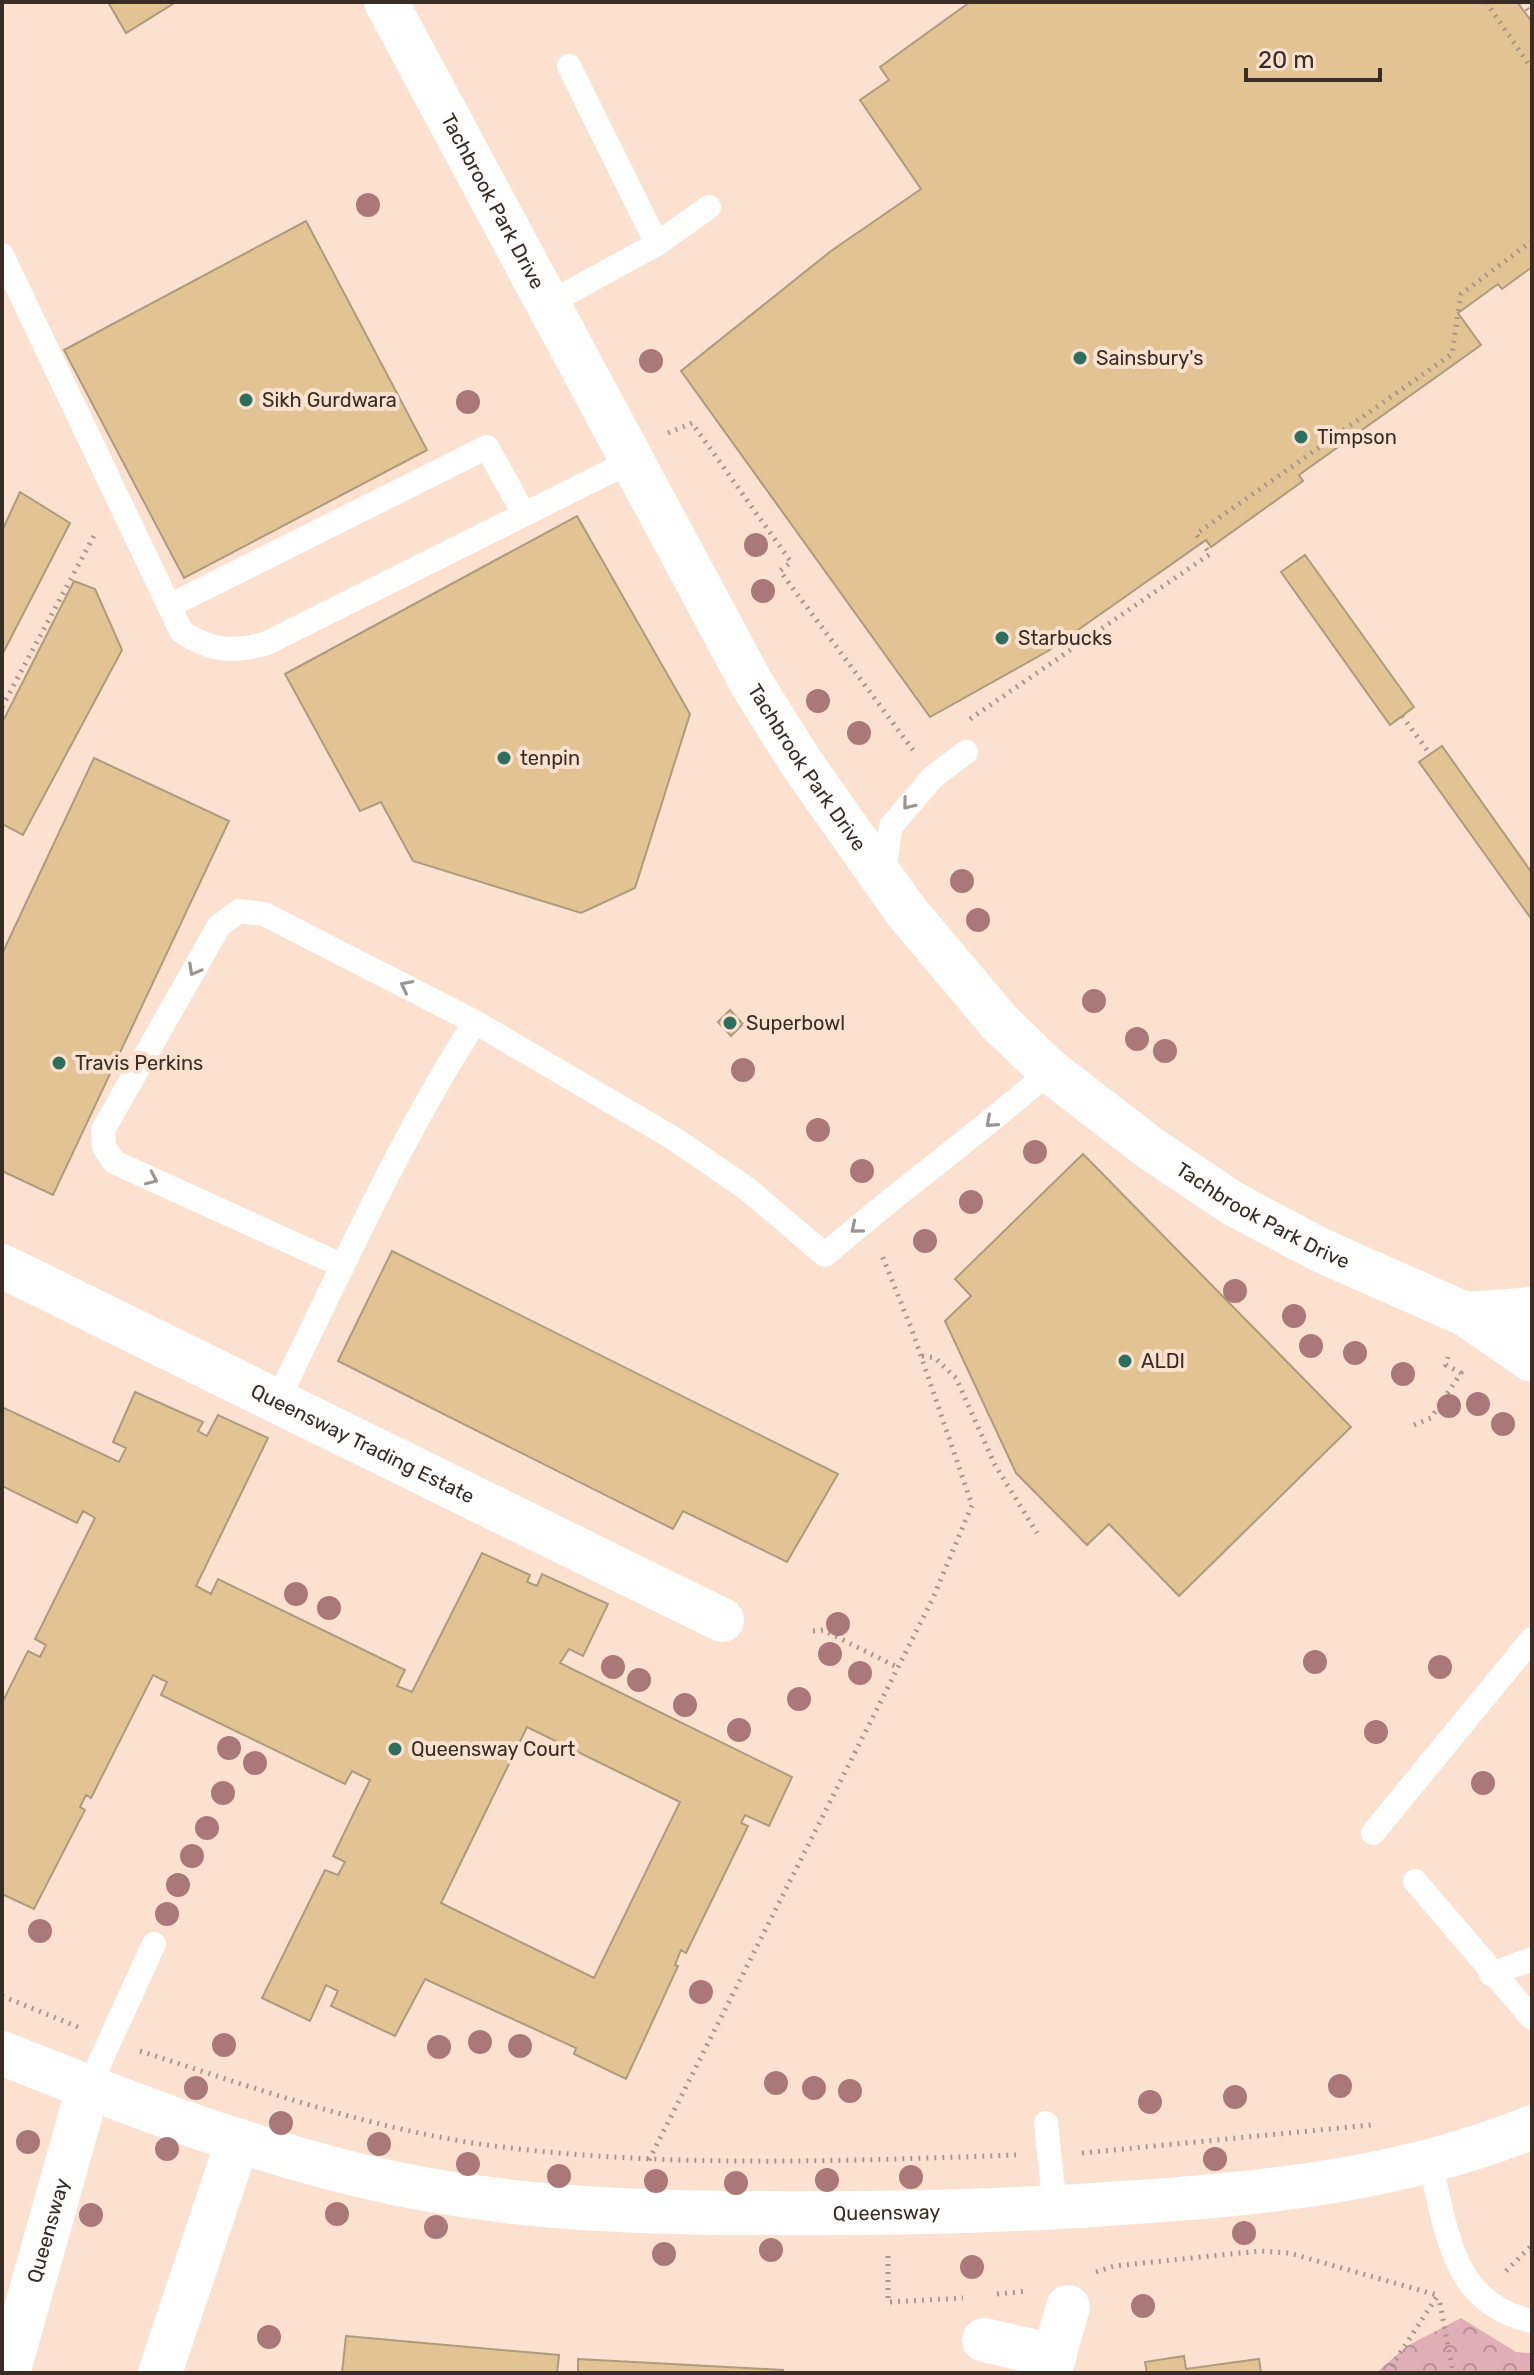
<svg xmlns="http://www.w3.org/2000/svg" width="1534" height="2375" viewBox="0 0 1534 2375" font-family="Rubik,sans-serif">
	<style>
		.park { fill: url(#park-crowns) }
		.building { fill: #e2c494; stroke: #ae9b7d; stroke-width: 2; fill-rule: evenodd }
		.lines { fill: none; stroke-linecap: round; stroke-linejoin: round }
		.path { stroke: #ab9789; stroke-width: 5; stroke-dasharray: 2 6; stroke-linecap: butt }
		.lane { stroke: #fff; stroke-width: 24 }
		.street { stroke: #fff; stroke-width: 44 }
		.secondary { stroke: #fff; stroke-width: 44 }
		.tree { fill: #ab787a }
		.oneway { stroke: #9c9692 }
		.poi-dot { fill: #2d6f5f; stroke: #fce1d0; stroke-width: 3 }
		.labels { text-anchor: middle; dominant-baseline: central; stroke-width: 8; stroke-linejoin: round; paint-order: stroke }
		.street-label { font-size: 20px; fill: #382c24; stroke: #fce1d0 }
		.poi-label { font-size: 20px; fill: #382c24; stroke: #fce1d0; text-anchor: start }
	</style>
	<defs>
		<pattern id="park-crowns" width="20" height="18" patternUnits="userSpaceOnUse" patternTransform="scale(2)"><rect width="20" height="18" fill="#e0aeb6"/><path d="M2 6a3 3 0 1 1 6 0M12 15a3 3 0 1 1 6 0" fill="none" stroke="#b78e94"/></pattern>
	</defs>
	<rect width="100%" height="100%" fill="#fce1d0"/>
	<!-- park -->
	<path class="park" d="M 1461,2318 L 1516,2352 L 1532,2353 L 1532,2373 L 1376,2373 L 1407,2346 Z"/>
	<!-- building -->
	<path class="building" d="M 108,2 L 176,2 L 126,33 Z
		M 970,2 L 1517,2 L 1532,22 L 1532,267 L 1502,289 L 1498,284 L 1458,313 L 1481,345 L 1299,475 L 1303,481 L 1211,547 L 1206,540 L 1048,651 L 930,717 L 681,371 L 831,251 L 921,189 L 860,100 L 889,80 L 880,67 Z
		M 306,221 L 427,450 L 184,578 L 64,350 Z
		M 20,492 L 70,523 L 2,655 L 2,531 Z
		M 577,516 L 690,714 L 635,888 L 581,913 L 413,861 L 381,802 L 360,811 L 285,674 Z
		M 1305,555 L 1414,707 L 1390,725 L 1281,572 Z
		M 74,581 L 95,589 L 122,650 L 23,835 L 2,824 L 2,723 Z
		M 1442,746 L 1532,873 L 1532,920 L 1419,762 Z
		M 94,758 L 229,821 L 53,1195 L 2,1171 L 2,954 Z
		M 730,1010 L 743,1024 L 731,1036 L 718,1022 Z
		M 1083,1154 L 1351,1427 L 1179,1596 L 1109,1524 L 1087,1545 L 1016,1473 L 945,1321 L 971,1296 L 955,1279 Z
		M 392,1251 L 838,1474 L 787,1562 L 683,1511 L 673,1529 L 338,1361 Z
		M 135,1392 L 203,1422 L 198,1431 L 207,1436 L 218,1415 L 268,1438 L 196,1586 L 211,1594 L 218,1579 L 405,1670 L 397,1686 L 412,1692 L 482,1553 L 530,1575 L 527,1582 L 537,1586 L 542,1574 L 608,1604 L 583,1656 L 569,1649 L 560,1663 L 792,1777 L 769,1826 L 745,1815 L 741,1823 L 748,1826 L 686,1953 L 681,1950 L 675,1965 L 678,1966 L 626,2079 L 574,2054 L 576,2048 L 425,1979 L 395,2036 L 331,2006 L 338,1991 L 326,1985 L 310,2021 L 262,1998 L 325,1870 L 338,1875 L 345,1862 L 333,1856 L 370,1780 L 352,1771 L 345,1784 L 161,1695 L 167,1682 L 153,1675 L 91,1798 L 86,1795 L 80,1807 L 85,1810 L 34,1909 L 2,1894 L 2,1703 L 28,1651 L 40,1657 L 46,1645 L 35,1639 L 95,1518 L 83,1511 L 77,1523 L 2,1486 L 2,1407 L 119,1462 L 126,1448 L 113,1442 ZM 527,1727 L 680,1802 L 594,1978 L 441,1903 Z
		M 346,2336 L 559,2355 L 557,2373 L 342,2373 Z
		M 1184,2356 L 1186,2369 L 1259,2359 L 1261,2373 L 1147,2373 L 1145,2362 Z
		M 578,2359 L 783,2370 L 783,2373 L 578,2373 Z"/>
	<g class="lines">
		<!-- path -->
		<path class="path" d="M 1486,2 L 1532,69
			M 1522,2 L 1532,16
			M 668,433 L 692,423 L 791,562 L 780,571 L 913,750
			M 2,707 L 96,532
			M 1402,716 L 1430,754
			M 970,719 L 1210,554 L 1196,534 L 1452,354 L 1461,294 L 1532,241
			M 922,1356 L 935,1358 L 956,1378 L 995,1465 L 1037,1533
			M 1414,1425 L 1431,1418 L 1461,1373 L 1446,1365 L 1448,1357
			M 813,1631 L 823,1630 L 897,1667
			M 2,1996 L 78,2027
			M 140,2051 C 257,2089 379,2132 502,2147 C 673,2168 845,2161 1016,2155
			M 1082,2153 L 1371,2125
			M 649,2160 L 933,1598 L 972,1505 L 912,1330 L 881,1253
			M 888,2256 L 888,2302 L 963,2298
			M 1506,2271 L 1532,2245
			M 1096,2272 L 1114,2266 L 1260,2251 L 1289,2253 L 1437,2295
			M 997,2294 L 1027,2291
			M 1440,2303 L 1453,2373
			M 1387,2373 L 1438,2295"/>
		<!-- lane -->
		<path class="lane" d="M 657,244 L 709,207
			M 2,255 L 181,631 C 209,651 234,653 267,643 L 631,461
			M 549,303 L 657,244 L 569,66
			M 169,606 L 487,447 L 524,514
			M 883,877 L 891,826 L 933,777 L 966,752
			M 343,1266 L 114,1162 L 104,1147 L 103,1130 L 219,926 L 239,911 L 264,914 L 475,1022 L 673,1138 L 746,1188 L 825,1255 C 898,1191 977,1135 1050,1071
			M 277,1401 C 340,1273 398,1142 475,1022
			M 1373,1833 L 1532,1639
			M 1415,1881 L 1532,2018
			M 1491,1974 L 1532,1959
			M 88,2088 L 154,1944
			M 1046,2123 L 1055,2207
			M 1430,2162 C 1447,2230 1451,2304 1532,2321"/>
		<!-- street -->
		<g class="street">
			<path id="s1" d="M 2,1266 L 722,1620"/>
			<path d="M 984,2340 L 1055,2356"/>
			<path id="s2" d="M 8,2373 L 88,2088"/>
			<path d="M 160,2373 L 238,2140"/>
			<path d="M 1049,2373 L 1068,2307"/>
		</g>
		<!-- secondary -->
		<g class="secondary">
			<path id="s3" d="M 386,2 L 753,686 L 800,761 L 905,910 L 1000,1023 L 1050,1071 L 1150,1148 L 1232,1203 L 1320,1250 L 1465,1314 L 1532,1360"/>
			<path d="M 1465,1314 L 1532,1309"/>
			<path id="s4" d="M 2,2053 C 119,2100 236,2145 358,2175 C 489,2207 622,2213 756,2213 C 864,2214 970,2212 1078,2206 C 1232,2196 1388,2186 1532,2127"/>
		</g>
	</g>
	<!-- trees -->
	<g class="tree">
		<circle cx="368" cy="205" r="12"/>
		<circle cx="651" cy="361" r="12"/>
		<circle cx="468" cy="402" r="12"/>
		<circle cx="756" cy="545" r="12"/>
		<circle cx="763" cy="591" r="12"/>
		<circle cx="818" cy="701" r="12"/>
		<circle cx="859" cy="733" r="12"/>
		<circle cx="962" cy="881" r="12"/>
		<circle cx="978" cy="920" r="12"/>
		<circle cx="1094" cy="1001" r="12"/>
		<circle cx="1137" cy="1039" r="12"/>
		<circle cx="1165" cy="1051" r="12"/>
		<circle cx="743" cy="1070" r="12"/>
		<circle cx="818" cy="1130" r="12"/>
		<circle cx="1035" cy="1152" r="12"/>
		<circle cx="862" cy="1171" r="12"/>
		<circle cx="971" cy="1202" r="12"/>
		<circle cx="925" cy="1241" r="12"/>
		<circle cx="1235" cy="1291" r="12"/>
		<circle cx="1294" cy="1316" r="12"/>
		<circle cx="1311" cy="1346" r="12"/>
		<circle cx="1355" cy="1353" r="12"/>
		<circle cx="1403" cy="1374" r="12"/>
		<circle cx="1478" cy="1404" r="12"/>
		<circle cx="1449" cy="1406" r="12"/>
		<circle cx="1503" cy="1424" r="12"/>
		<circle cx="296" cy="1594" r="12"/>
		<circle cx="329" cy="1608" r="12"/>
		<circle cx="838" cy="1624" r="12"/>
		<circle cx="830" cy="1654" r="12"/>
		<circle cx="1315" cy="1662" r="12"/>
		<circle cx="613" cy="1667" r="12"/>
		<circle cx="1440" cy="1667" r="12"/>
		<circle cx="860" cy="1673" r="12"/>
		<circle cx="639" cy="1680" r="12"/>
		<circle cx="799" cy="1699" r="12"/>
		<circle cx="685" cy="1705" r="12"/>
		<circle cx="739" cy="1730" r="12"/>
		<circle cx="1376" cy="1732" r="12"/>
		<circle cx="229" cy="1748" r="12"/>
		<circle cx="255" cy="1763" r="12"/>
		<circle cx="1483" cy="1783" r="12"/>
		<circle cx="223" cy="1793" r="12"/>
		<circle cx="207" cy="1828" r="12"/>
		<circle cx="192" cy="1856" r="12"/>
		<circle cx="178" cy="1885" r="12"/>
		<circle cx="167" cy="1914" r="12"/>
		<circle cx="40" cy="1931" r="12"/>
		<circle cx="701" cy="1992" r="12"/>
		<circle cx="480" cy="2042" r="12"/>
		<circle cx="224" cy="2045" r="12"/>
		<circle cx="520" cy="2046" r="12"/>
		<circle cx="439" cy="2047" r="12"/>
		<circle cx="776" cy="2083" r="12"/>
		<circle cx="1340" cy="2086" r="12"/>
		<circle cx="196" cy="2088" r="12"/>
		<circle cx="814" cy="2088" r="12"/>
		<circle cx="850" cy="2091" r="12"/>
		<circle cx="1235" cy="2097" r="12"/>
		<circle cx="1150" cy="2102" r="12"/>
		<circle cx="281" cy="2123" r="12"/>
		<circle cx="28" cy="2142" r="12"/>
		<circle cx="379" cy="2144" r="12"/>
		<circle cx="167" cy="2149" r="12"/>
		<circle cx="1215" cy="2159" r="12"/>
		<circle cx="468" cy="2164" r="12"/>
		<circle cx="559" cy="2176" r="12"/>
		<circle cx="911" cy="2177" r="12"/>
		<circle cx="827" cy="2180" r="12"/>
		<circle cx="656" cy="2181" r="12"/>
		<circle cx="736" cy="2183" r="12"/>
		<circle cx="337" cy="2214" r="12"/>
		<circle cx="91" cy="2215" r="12"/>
		<circle cx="436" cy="2227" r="12"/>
		<circle cx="1244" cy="2233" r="12"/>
		<circle cx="771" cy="2250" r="12"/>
		<circle cx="664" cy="2254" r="12"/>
		<circle cx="972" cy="2267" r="12"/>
		<circle cx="1143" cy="2306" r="12"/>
		<circle cx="269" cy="2337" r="12"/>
	</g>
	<!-- one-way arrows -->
	<defs><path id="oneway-chevron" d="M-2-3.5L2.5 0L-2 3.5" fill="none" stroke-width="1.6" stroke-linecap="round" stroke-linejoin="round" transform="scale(2)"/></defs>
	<g class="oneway">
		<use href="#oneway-chevron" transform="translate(908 804) rotate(129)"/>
		<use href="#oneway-chevron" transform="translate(194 970) rotate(119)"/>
		<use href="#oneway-chevron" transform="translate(406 986) rotate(-153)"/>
		<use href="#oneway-chevron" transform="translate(991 1122) rotate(139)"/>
		<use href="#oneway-chevron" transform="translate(152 1179) rotate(24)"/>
		<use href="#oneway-chevron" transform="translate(856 1228) rotate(140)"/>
	</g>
	<!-- markers -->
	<g class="poi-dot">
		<circle cx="1080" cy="358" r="8"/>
		<circle cx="246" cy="400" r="8"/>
		<circle cx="1301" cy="437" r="8"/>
		<circle cx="1002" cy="638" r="8"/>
		<circle cx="504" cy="758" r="8"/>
		<circle cx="730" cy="1023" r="8"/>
		<circle cx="59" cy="1063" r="8"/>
		<circle cx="1125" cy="1361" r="8"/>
		<circle cx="395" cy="1749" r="8"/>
	</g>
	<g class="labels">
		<!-- street labels -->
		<g class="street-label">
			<text stroke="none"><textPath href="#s3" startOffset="226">Tachbrook Park Drive</textPath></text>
			<text stroke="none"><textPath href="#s3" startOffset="874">Tachbrook Park Drive</textPath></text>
			<text stroke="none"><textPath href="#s3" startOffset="1522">Tachbrook Park Drive</textPath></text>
			<text stroke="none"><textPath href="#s1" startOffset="402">Queensway Trading Estate</textPath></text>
			<text stroke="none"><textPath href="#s4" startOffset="908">Queensway</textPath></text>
			<text stroke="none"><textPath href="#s2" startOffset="148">Queensway</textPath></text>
		</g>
		<!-- poi labels -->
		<g class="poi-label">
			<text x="1096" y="358">Sainsbury's</text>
			<text x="262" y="400">Sikh Gurdwara</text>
			<text x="1317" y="437">Timpson</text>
			<text x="1018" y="638">Starbucks</text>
			<text x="520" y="758">tenpin</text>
			<text x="746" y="1023">Superbowl</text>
			<text x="75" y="1063">Travis Perkins</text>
			<text x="1141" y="1361">ALDI</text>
			<text x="411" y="1749">Queensway Court</text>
		</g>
	</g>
	<!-- border -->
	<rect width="1534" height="2375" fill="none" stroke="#382c24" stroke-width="8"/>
	<!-- scale -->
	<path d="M1246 68v12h134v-12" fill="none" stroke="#382c24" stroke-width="4"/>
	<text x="1258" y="68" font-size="24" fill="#382c24" stroke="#fce1d0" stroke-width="6" paint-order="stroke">20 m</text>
</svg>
